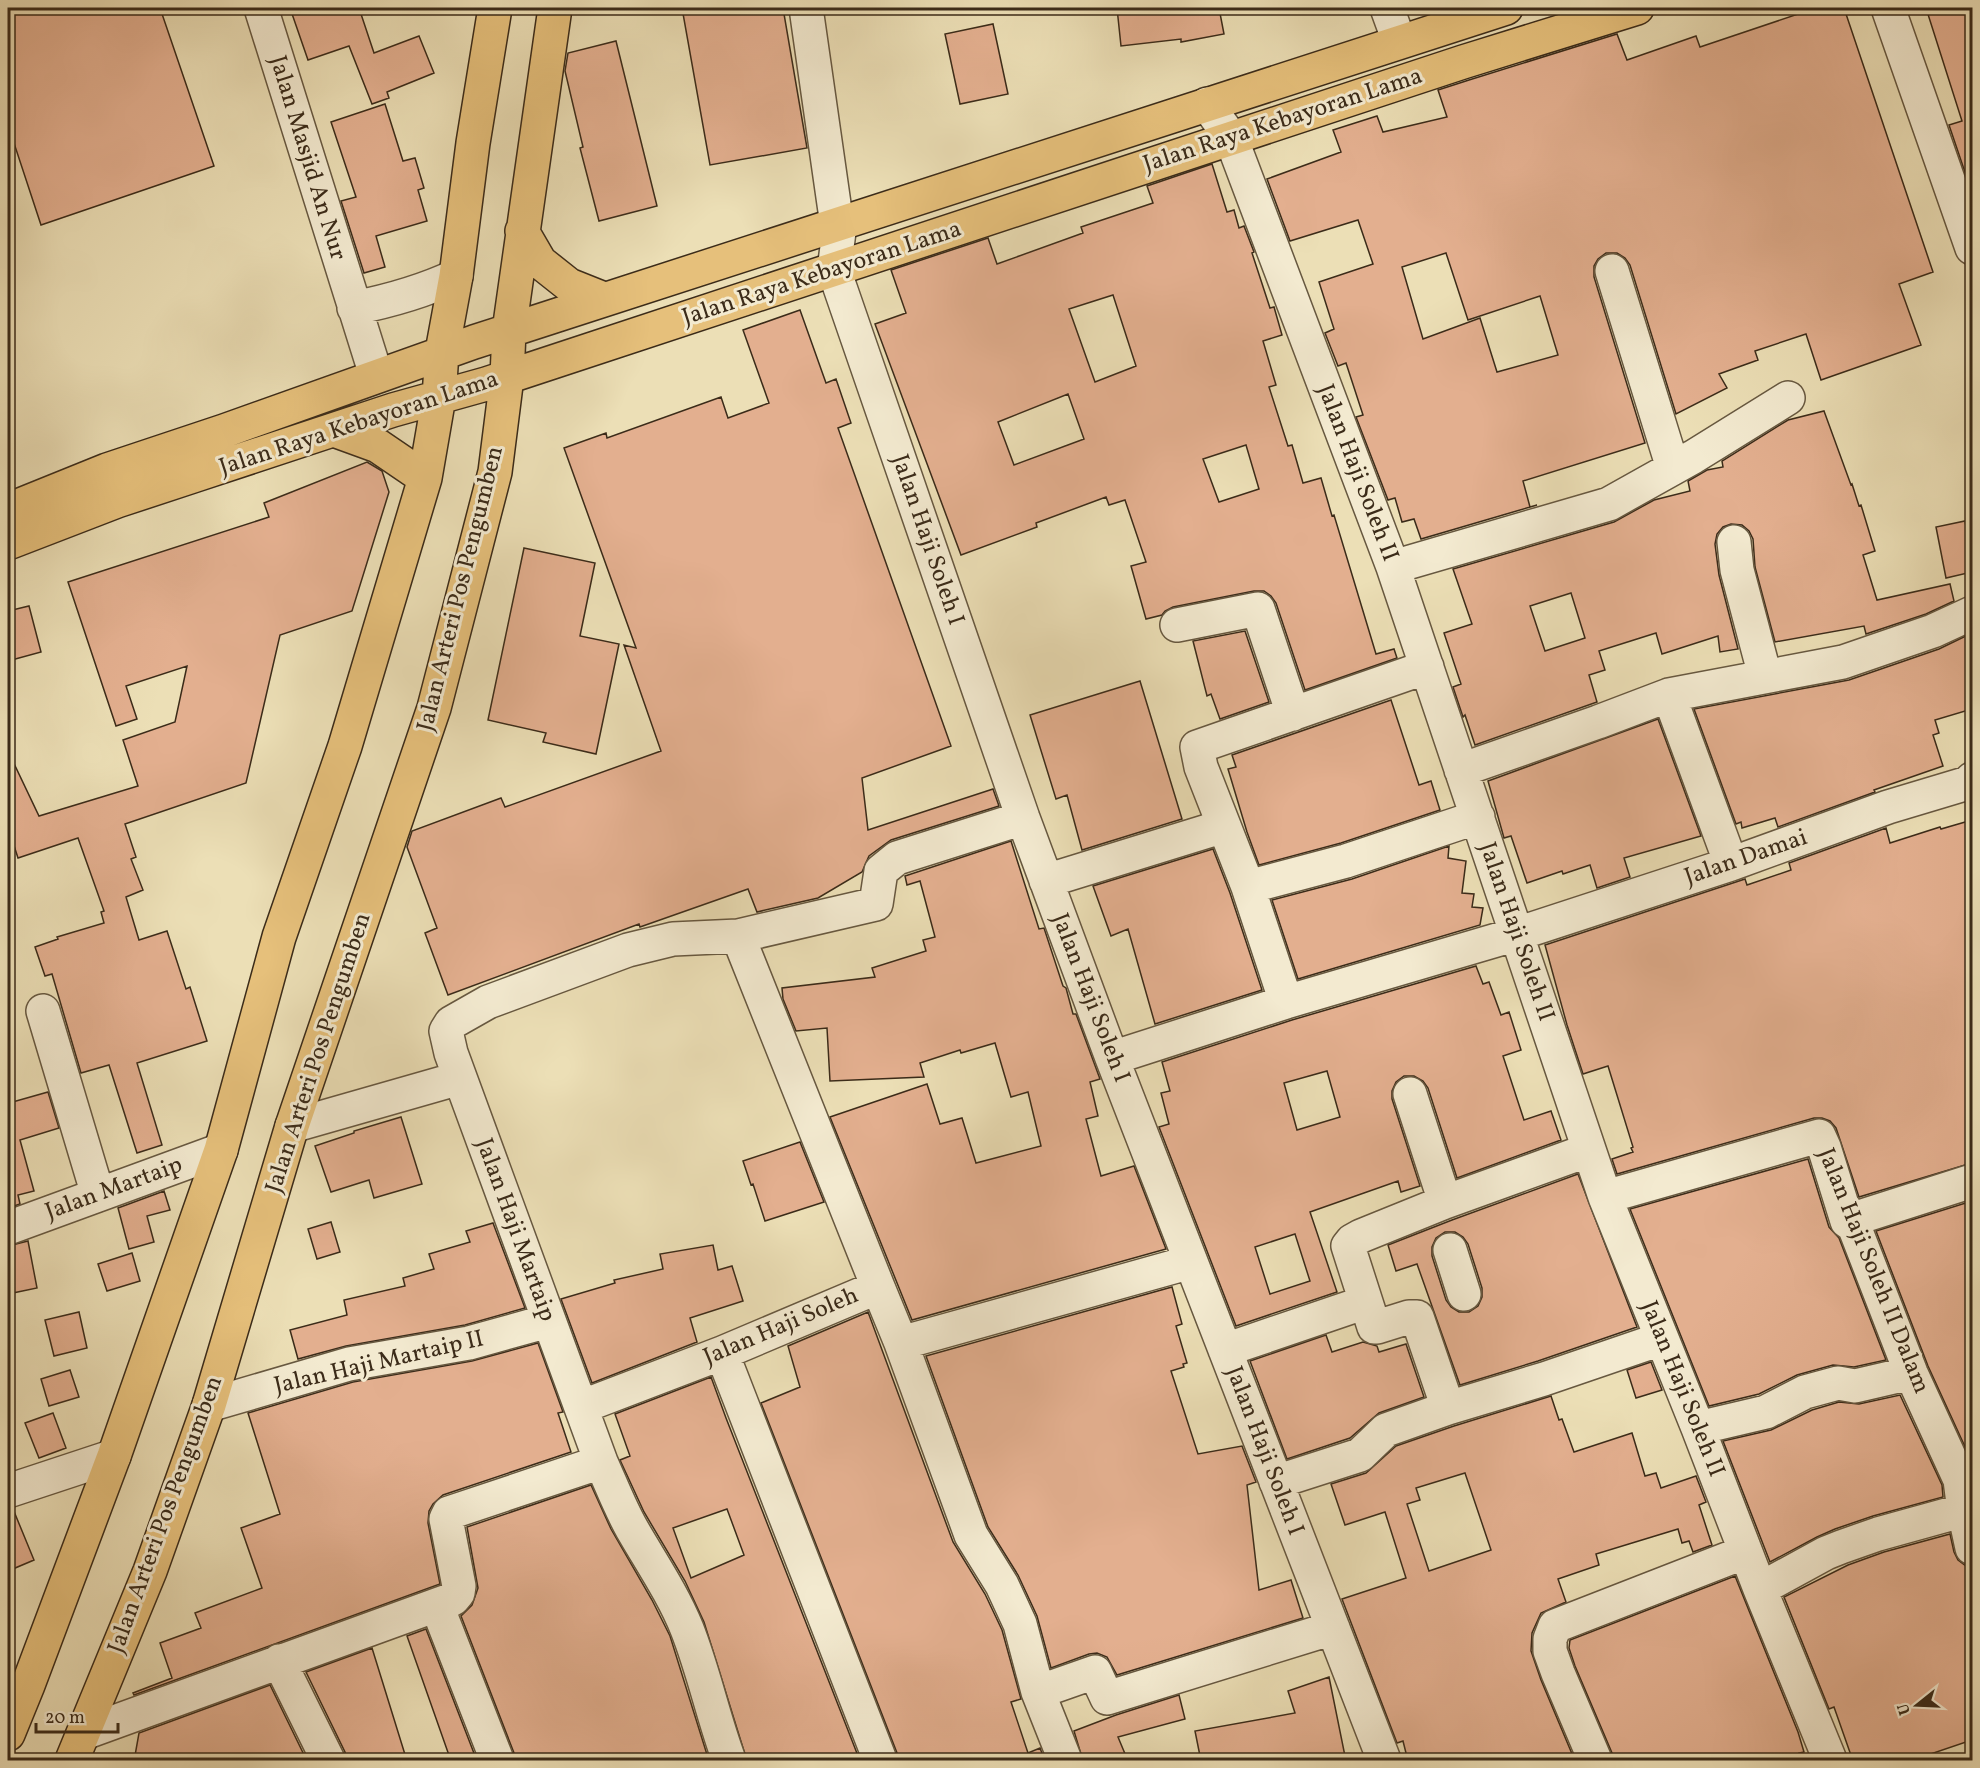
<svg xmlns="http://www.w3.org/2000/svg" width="1980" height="1768" viewBox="0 0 1980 1768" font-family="Vollkorn,serif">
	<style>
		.building { fill: #e3af8f; stroke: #3b2b19; stroke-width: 1.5; fill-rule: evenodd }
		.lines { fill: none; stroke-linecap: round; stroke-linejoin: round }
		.minor-casing { stroke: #675840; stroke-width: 36 }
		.major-casing { stroke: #3b2b19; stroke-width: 36 }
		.minor { stroke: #f3ead0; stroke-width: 33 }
		.major { stroke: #e6c07b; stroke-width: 33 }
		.labels { text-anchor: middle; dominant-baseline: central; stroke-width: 6; stroke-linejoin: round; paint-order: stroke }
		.street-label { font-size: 24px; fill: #3b2b19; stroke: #f3ead0 }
	</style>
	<rect width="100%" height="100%" fill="#ecdfb6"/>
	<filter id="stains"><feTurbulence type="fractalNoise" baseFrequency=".00333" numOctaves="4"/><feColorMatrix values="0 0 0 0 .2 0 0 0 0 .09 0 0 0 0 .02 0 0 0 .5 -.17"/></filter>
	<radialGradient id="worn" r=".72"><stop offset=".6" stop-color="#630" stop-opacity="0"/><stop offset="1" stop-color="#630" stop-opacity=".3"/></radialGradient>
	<!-- building -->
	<path class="building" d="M 8,8 L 160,8 L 214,166 L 41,225 L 8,125 Z
		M 290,8 L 359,8 L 374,53 L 419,36 L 434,73 L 387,92 L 389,98 L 372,104 L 349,46 L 308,60 Z
		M 682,8 L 783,8 L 807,148 L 710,165 Z
		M 1117,8 L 1219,8 L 1224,34 L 1181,42 L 1181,39 L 1121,46 Z
		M 1816,8 L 1844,8 L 1933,272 L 1899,284 L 1921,345 L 1821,380 L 1806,334 L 1755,351 L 1758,360 L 1719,374 L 1727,388 L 1676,414 L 1630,265 L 1625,258 L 1617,253 L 1606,253 L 1598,259 L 1594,266 L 1594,277 L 1645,443 L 1523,481 L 1530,507 L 1537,505 L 1421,539 L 1414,519 L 1402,522 L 1395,498 L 1388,500 L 1356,417 L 1363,415 L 1346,363 L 1338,366 L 1325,333 L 1334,329 L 1319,282 L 1373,264 L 1358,220 L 1290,241 L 1267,179 L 1341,152 L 1333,130 L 1377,116 L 1383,132 L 1447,117 L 1438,90 L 1469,80 L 1617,34 L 1627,60 L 1696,36 L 1700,47 ZM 1446,253 L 1468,320 L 1540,296 L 1558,355 L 1497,372 L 1480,318 L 1423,339 L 1402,267 Z
		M 1926,8 L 1972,8 L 1972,193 L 1949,125 L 1962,121 Z
		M 993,24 L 1008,94 L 960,104 L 945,34 Z
		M 616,41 L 657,206 L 599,221 L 580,148 L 583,147 L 565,71 L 568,53 Z
		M 385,104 L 403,161 L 415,158 L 424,188 L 418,190 L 427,221 L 376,236 L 385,267 L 364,273 L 341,201 L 356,197 L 331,122 Z
		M 1212,164 L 1227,212 L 1234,210 L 1239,228 L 1244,226 L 1254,252 L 1252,253 L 1270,308 L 1274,307 L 1282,335 L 1263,341 L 1276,385 L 1269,387 L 1288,446 L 1292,445 L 1303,483 L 1321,478 L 1332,516 L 1334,515 L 1376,654 L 1394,649 L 1397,658 L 1305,690 L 1276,603 L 1271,596 L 1264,591 L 1254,591 L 1173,607 L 1165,611 L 1162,615 L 1146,619 L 1131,566 L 1146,562 L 1125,500 L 1109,505 L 1106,497 L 1036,523 L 1037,527 L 961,555 L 875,324 L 906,313 L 891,270 L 988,238 L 997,264 L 1083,233 L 1081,227 L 1153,203 L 1147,186 ZM 1113,295 L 1136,366 L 1095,382 L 1069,309 ZM 1068,394 L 1084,439 L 1014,465 L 998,422 ZM 1246,445 L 1259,489 L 1219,502 L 1203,459 Z
		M 800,310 L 826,383 L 836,379 L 851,423 L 838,428 L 951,746 L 862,778 L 868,830 L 993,789 L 999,806 L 891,840 L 869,856 L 862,872 L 818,898 L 757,912 L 748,889 L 640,927 L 639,924 L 448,995 L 425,933 L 437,928 L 407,847 L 412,831 L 501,798 L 505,807 L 661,751 L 624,645 L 636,648 L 564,448 L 606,433 L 607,438 L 721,397 L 728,418 L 769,403 L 743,330 Z
		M 1824,411 L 1851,485 L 1852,484 L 1859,506 L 1861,505 L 1875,551 L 1863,555 L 1877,600 L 1950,584 L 1954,601 L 1926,614 L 1866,634 L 1864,626 L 1775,642 L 1755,567 L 1753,539 L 1749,531 L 1742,525 L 1731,524 L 1723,527 L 1717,534 L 1715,544 L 1719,575 L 1738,649 L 1720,652 L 1718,636 L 1662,654 L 1656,633 L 1599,651 L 1605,670 L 1589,675 L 1597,702 L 1475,745 L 1465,715 L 1463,717 L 1453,687 L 1461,684 L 1444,633 L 1472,624 L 1453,569 L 1614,522 L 1654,500 L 1690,491 L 1688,481 L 1707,470 L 1723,467 L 1722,461 L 1788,420 ZM 1571,593 L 1585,638 L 1545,651 L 1530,606 Z
		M 367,462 L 382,471 L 389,492 L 352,611 L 280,635 L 246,783 L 125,824 L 136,857 L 131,859 L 143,890 L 126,897 L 139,940 L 167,931 L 186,989 L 190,987 L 207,1041 L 137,1063 L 162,1145 L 137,1153 L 109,1065 L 81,1073 L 52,974 L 45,976 L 35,947 L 58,939 L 57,937 L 104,923 L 101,912 L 104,911 L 78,838 L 18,858 L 8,827 L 8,751 L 39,816 L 138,786 L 123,740 L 175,722 L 187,666 L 126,686 L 137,719 L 116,726 L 68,582 L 269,517 L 264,503 Z
		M 1965,521 L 1972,558 L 1972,572 L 1946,578 L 1936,527 Z
		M 524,548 L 595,563 L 580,636 L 619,644 L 596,754 L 543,742 L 546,733 L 488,720 Z
		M 29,606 L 41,652 L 8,661 L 8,611 Z
		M 1245,631 L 1269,702 L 1220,719 L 1211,694 L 1207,696 L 1193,641 Z
		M 1972,633 L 1972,709 L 1935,720 L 1939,733 L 1933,735 L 1943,766 L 1874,790 L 1875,792 L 1778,827 L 1775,818 L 1742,828 L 1741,822 L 1736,824 L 1694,709 L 1849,680 L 1939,649 Z
		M 1140,681 L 1182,819 L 1082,850 L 1067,795 L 1056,799 L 1030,715 Z
		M 1391,700 L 1419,785 L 1431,781 L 1440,810 L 1341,843 L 1259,865 L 1247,832 L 1228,769 L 1236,767 L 1232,755 Z
		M 1658,719 L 1701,836 L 1624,858 L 1630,877 L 1597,888 L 1590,865 L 1563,874 L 1562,871 L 1527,883 L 1511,836 L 1504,838 L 1488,781 Z
		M 1972,820 L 1972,1163 L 1859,1197 L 1836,1128 L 1830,1121 L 1822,1118 L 1814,1118 L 1617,1174 L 1612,1159 L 1633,1152 L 1631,1148 L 1633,1147 L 1608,1066 L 1583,1074 L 1567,1025 L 1545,945 L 1745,879 L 1747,885 L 1791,870 L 1789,863 L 1886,828 L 1890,843 L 1940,827 L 1941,829 Z
		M 1011,841 L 1039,929 L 1044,928 L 1063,986 L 1066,988 L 1073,1014 L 1076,1014 L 1100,1079 L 1090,1082 L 1098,1116 L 1086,1119 L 1101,1176 L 1134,1166 L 1166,1249 L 912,1320 L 830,1117 L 927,1084 L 940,1124 L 962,1118 L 976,1163 L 1041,1146 L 1028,1092 L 1011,1097 L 995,1043 L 961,1053 L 960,1050 L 920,1063 L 924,1077 L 830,1081 L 827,1028 L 796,1031 L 783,999 L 782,988 L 875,977 L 872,968 L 926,951 L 923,940 L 935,937 L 920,881 L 907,885 L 905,876 Z
		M 1449,846 L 1448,858 L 1466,861 L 1462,893 L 1474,894 L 1472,907 L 1483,908 L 1480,925 L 1298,979 L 1272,900 L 1352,879 Z
		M 1213,849 L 1230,893 L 1262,990 L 1155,1024 L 1128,929 L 1111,936 L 1093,886 Z
		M 1476,966 L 1483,984 L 1489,982 L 1501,1015 L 1509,1012 L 1521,1050 L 1503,1056 L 1524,1120 L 1551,1111 L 1561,1140 L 1457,1178 L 1428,1088 L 1423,1081 L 1414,1076 L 1404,1076 L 1396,1082 L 1392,1091 L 1392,1099 L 1420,1186 L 1401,1192 L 1398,1181 L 1310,1212 L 1337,1292 L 1236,1326 L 1159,1127 L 1169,1124 L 1161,1093 L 1170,1091 L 1162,1062 L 1292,1020 ZM 1327,1071 L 1340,1117 L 1297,1130 L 1284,1083 ZM 1295,1234 L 1310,1281 L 1270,1294 L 1255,1247 Z
		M 48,1092 L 59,1128 L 20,1140 L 34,1191 L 18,1195 L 20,1204 L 8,1208 L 8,1120 L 14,1119 L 9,1103 Z
		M 401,1117 L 422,1184 L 374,1198 L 369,1180 L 331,1192 L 315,1146 L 354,1133 L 354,1131 Z
		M 800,1142 L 824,1202 L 765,1221 L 753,1184 L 751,1185 L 743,1161 Z
		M 1808,1159 L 1829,1227 L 1839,1238 L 1886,1360 L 1854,1367 L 1833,1365 L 1797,1375 L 1759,1394 L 1709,1406 L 1630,1209 Z
		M 1578,1174 L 1637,1327 L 1538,1361 L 1460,1385 L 1417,1264 L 1396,1271 L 1388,1245 L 1452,1220 ZM 1445,1232 L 1455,1232 L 1463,1237 L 1468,1244 L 1482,1288 L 1482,1297 L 1478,1306 L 1469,1312 L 1459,1312 L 1451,1307 L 1446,1300 L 1432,1256 L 1432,1247 L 1436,1238 Z
		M 164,1191 L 170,1210 L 147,1216 L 154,1242 L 129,1249 L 118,1208 Z
		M 1972,1201 L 1972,1462 L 1928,1366 L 1876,1231 Z
		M 331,1222 L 340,1252 L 317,1259 L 308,1229 Z
		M 493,1223 L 525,1308 L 465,1325 L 346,1346 L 298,1359 L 290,1330 L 347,1315 L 344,1300 L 405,1286 L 403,1278 L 434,1269 L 429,1254 L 470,1242 L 466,1231 Z
		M 28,1241 L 37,1288 L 8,1294 L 8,1246 Z
		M 713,1245 L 718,1270 L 732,1266 L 743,1301 L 690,1318 L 697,1342 L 592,1383 L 561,1299 L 615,1283 L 614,1280 L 663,1269 L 660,1254 Z
		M 132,1253 L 140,1281 L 107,1291 L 98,1264 Z
		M 1172,1287 L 1182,1324 L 1176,1326 L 1187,1363 L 1183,1364 L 1184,1367 L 1171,1371 L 1198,1454 L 1242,1446 L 1256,1482 L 1247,1485 L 1259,1590 L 1291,1580 L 1303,1618 L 1117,1675 L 1107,1657 L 1097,1653 L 1089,1654 L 1051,1668 L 1037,1616 L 1018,1575 L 988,1527 L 926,1356 Z
		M 79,1312 L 87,1348 L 54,1356 L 45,1320 Z
		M 868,1312 L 953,1542 L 985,1594 L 1002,1630 L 1021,1699 L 1011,1702 L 1028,1753 L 1040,1748 L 1045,1761 L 898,1761 L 897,1753 L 761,1403 L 800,1387 L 788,1346 Z
		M 1326,1335 L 1332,1352 L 1363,1342 L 1377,1346 L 1379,1352 L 1406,1344 L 1424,1397 L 1379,1413 L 1350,1438 L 1287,1459 L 1250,1361 Z
		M 538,1343 L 563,1412 L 558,1413 L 571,1452 L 443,1495 L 433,1504 L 429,1511 L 428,1523 L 440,1584 L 134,1695 L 133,1693 L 172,1678 L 160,1643 L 201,1628 L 195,1613 L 262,1588 L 241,1528 L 280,1514 L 248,1413 L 353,1382 L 472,1361 Z
		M 1651,1362 L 1662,1390 L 1636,1398 L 1627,1370 Z
		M 70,1370 L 79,1397 L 49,1406 L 41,1379 Z
		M 711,1377 L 726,1418 L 860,1761 L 747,1761 L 704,1622 L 685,1581 L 644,1512 L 620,1460 L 630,1456 L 615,1414 ZM 727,1509 L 744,1555 L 691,1578 L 673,1528 Z
		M 1900,1395 L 1942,1485 L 1943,1497 L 1873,1516 L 1835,1529 L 1817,1537 L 1770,1562 L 1723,1441 L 1771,1430 L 1812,1410 L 1839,1402 L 1859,1404 Z
		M 1551,1396 L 1559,1420 L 1562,1419 L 1574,1452 L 1632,1433 L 1645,1476 L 1656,1473 L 1661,1488 L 1696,1476 L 1706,1502 L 1699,1505 L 1712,1545 L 1693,1552 L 1689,1541 L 1682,1543 L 1678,1529 L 1596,1554 L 1599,1565 L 1558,1579 L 1566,1602 L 1541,1613 L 1532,1633 L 1531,1651 L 1541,1680 L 1575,1761 L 1479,1761 L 1476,1754 L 1455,1761 L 1408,1761 L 1403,1741 L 1397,1743 L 1342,1599 L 1406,1578 L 1385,1512 L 1345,1525 L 1331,1484 L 1366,1473 L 1396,1446 L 1454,1426 ZM 1465,1473 L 1491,1550 L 1429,1571 L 1407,1504 L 1420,1500 L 1416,1488 Z
		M 53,1413 L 66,1448 L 39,1458 L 25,1423 Z
		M 591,1485 L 611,1529 L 652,1600 L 670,1636 L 709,1761 L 515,1761 L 514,1753 L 461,1616 L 472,1605 L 478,1588 L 467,1527 Z
		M 8,1509 L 13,1509 L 34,1560 L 8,1571 Z
		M 1950,1534 L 1954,1552 L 1958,1560 L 1966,1566 L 1972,1566 L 1972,1740 L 1910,1761 L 1853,1761 L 1834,1707 L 1829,1709 L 1784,1597 L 1848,1565 L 1884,1552 Z
		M 1735,1576 L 1798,1732 L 1804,1752 L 1799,1753 L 1801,1761 L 1613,1761 L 1612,1753 L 1575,1666 L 1569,1648 L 1570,1640 Z
		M 426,1629 L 477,1761 L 451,1761 L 407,1636 Z
		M 372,1648 L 407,1761 L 347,1761 L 345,1752 L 306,1672 Z
		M 1329,1677 L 1346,1761 L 1201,1761 L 1195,1731 L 1295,1713 L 1288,1691 Z
		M 270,1685 L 307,1761 L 134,1761 L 139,1733 Z
		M 1179,1695 L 1185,1719 L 1118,1737 L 1128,1761 L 1083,1761 L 1074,1731 L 1116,1715 Z"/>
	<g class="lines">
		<defs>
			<path id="minor" d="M 261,8 L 376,375
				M 806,8 L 835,211 L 840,224 L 834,270 L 1023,818 L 1112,1058 L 1384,1760
				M 1387,8 L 1399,41
				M 1888,8 L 1972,248
				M 1207,104 L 1231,138 L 1393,567 L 1605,1197 L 1698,1428 L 1760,1589 L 1830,1760
				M 1612,271 L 1673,468
				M 354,308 C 389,301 422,292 456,276
				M 1734,542 L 1737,570 L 1765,676
				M 1393,567 L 1609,504 L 1693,457 L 1788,398
				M 1177,625 L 1258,609 L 1293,714
				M 1669,695 L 1731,864
				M 1461,770 L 1598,722 L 1669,695 L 1843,662 L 1933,631 L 1972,613
				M 1046,881 L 1224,826
				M 1248,887 L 1346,861 L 1478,817
				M 738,936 L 878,1287
				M 1286,1002 L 1248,887 L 1201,767 L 1197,747 L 1427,667
				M 43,1011 L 98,1195
				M 1112,1058 L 1286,1002 L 1517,934 L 1731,864 L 1888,807 L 1968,783 L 1972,779
				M 1410,1094 L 1445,1202
				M 292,1126 L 460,1078
				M 1605,1197 L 1819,1136 L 1824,1147 L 1847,1221 L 1854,1226 L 1911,1373 L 1960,1480 L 1964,1511 L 1972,1548
				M 1847,1221 L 1972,1181
				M 8,1228 L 221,1150
				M 1450,1250 L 1464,1294
				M 901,1343 L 971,1535 L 1002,1585 L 1020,1624 L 1038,1692 L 1065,1760
				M 1225,1350 L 1366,1302
				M 722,1353 L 880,1760
				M 209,1405 L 349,1364 L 469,1343 L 548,1321
				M 581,1407 L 722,1353 L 878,1287 L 901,1343 L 1191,1262
				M 1448,1408 L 1417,1317 L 1409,1317 L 1377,1327 L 1374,1327 L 1348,1246 L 1352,1241 L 1361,1236 L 1445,1202 L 1589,1150
				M 1698,1428 L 1766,1412 L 1805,1392 L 1838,1383 L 1855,1386 L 1911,1373
				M 601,1462 C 611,1484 620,1508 632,1529 C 651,1562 673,1594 687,1629 C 704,1672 713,1717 729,1760
				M 1276,1482 L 1360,1455 L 1386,1430 L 1448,1408 L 1544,1379 L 1661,1339
				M 8,1491 L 114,1456
				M 1760,1589 L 1826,1553 L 1841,1547 L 1878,1534 L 1972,1508
				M 437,1606 L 497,1760
				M 279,1661 L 328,1760
				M 1038,1692 L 1095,1672 L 1107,1698 L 1333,1628
				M 84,1733 L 453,1599 L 458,1593 L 459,1586 L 446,1519 L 449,1513 L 601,1462 L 451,1053 L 446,1031 L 451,1023 L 488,1002 L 628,950 L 673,939 L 738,936 L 876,904 L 881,871 L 897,858 L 1023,818
				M 1595,1760 L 1558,1673 L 1550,1651 L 1550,1639 L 1555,1626 L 1745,1552"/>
			<path id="major" d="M 522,231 L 540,262 L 569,285 L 604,299
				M 334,430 L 378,446 L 425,478
				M 8,510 L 107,470 L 224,431 L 474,342 L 1506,8
				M 8,543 L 117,501 L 193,476 L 393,410 L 486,384 L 1463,62 L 1637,8
				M 8,1734 L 28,1685 L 114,1456 L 221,1150 L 279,937 L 345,746 L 425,478 L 439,397 L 442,352 L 456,276 L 473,143 L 495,8
				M 72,1760 L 150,1571 L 209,1405 L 292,1126 L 434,708 L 495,472 L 507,377 L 509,331 L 555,8"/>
		</defs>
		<!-- minor casing -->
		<use href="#minor" class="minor-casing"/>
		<!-- major casing -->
		<use href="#major" class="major-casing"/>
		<!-- minor -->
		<use href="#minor" class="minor"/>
		<!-- major -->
		<use href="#major" class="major"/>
	</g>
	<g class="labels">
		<!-- street labels -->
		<g class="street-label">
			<text transform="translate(1283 121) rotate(-18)">Jalan Raya Kebayoran Lama</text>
			<text transform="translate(307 158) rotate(73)">Jalan Masjid An Nur</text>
			<text transform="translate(822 274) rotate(-18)">Jalan Raya Kebayoran Lama</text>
			<text transform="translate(359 424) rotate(-18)">Jalan Raya Kebayoran Lama</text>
			<text transform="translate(1357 473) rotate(69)">Jalan Haji Soleh II</text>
			<text transform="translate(927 540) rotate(71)">Jalan Haji Soleh I</text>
			<text transform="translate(461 589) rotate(-76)">Jalan Arteri Pos Pengumben</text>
			<text transform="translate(1746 858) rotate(-19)">Jalan Damai</text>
			<text transform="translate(1516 932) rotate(71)">Jalan Haji Soleh II</text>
			<text transform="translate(1090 998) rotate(69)">Jalan Haji Soleh I</text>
			<text transform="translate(319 1053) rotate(-72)">Jalan Arteri Pos Pengumben</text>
			<text transform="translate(114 1189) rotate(-20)">Jalan Martaip</text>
			<text transform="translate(515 1230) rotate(70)">Jalan Haji Martaip</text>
			<text transform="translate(1873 1271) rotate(68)">Jalan Haji Soleh II Dalam</text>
			<text transform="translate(781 1327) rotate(-23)">Jalan Haji Soleh</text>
			<text transform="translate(379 1363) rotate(-13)">Jalan Haji Martaip II</text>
			<text transform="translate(1682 1389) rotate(68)">Jalan Haji Soleh II</text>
			<text transform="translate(1264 1451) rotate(69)">Jalan Haji Soleh I</text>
			<text transform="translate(166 1515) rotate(-70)">Jalan Arteri Pos Pengumben</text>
		</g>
	</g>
	<!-- margin -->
	<rect width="1980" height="1768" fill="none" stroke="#ecdfb6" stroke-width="30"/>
	<rect x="9" y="9" width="1962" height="1750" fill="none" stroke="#3b2b19" stroke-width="3"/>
	<rect x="15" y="15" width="1950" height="1738" fill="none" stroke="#3b2b19" stroke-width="1.5"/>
	<!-- north arrow -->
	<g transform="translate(1917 1705) rotate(252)" stroke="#f3ead0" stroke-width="4.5" paint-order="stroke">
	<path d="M0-4.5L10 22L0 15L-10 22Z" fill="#3b2b19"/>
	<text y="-9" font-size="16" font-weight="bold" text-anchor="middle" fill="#3b2b19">U</text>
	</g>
	<!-- scale -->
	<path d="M36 1723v9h82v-9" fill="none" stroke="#3b2b19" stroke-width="3"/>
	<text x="45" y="1723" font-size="18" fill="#3b2b19" stroke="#f3ead0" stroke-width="4.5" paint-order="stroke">20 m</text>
	<rect width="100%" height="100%" filter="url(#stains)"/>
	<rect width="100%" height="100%" fill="url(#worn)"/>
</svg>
